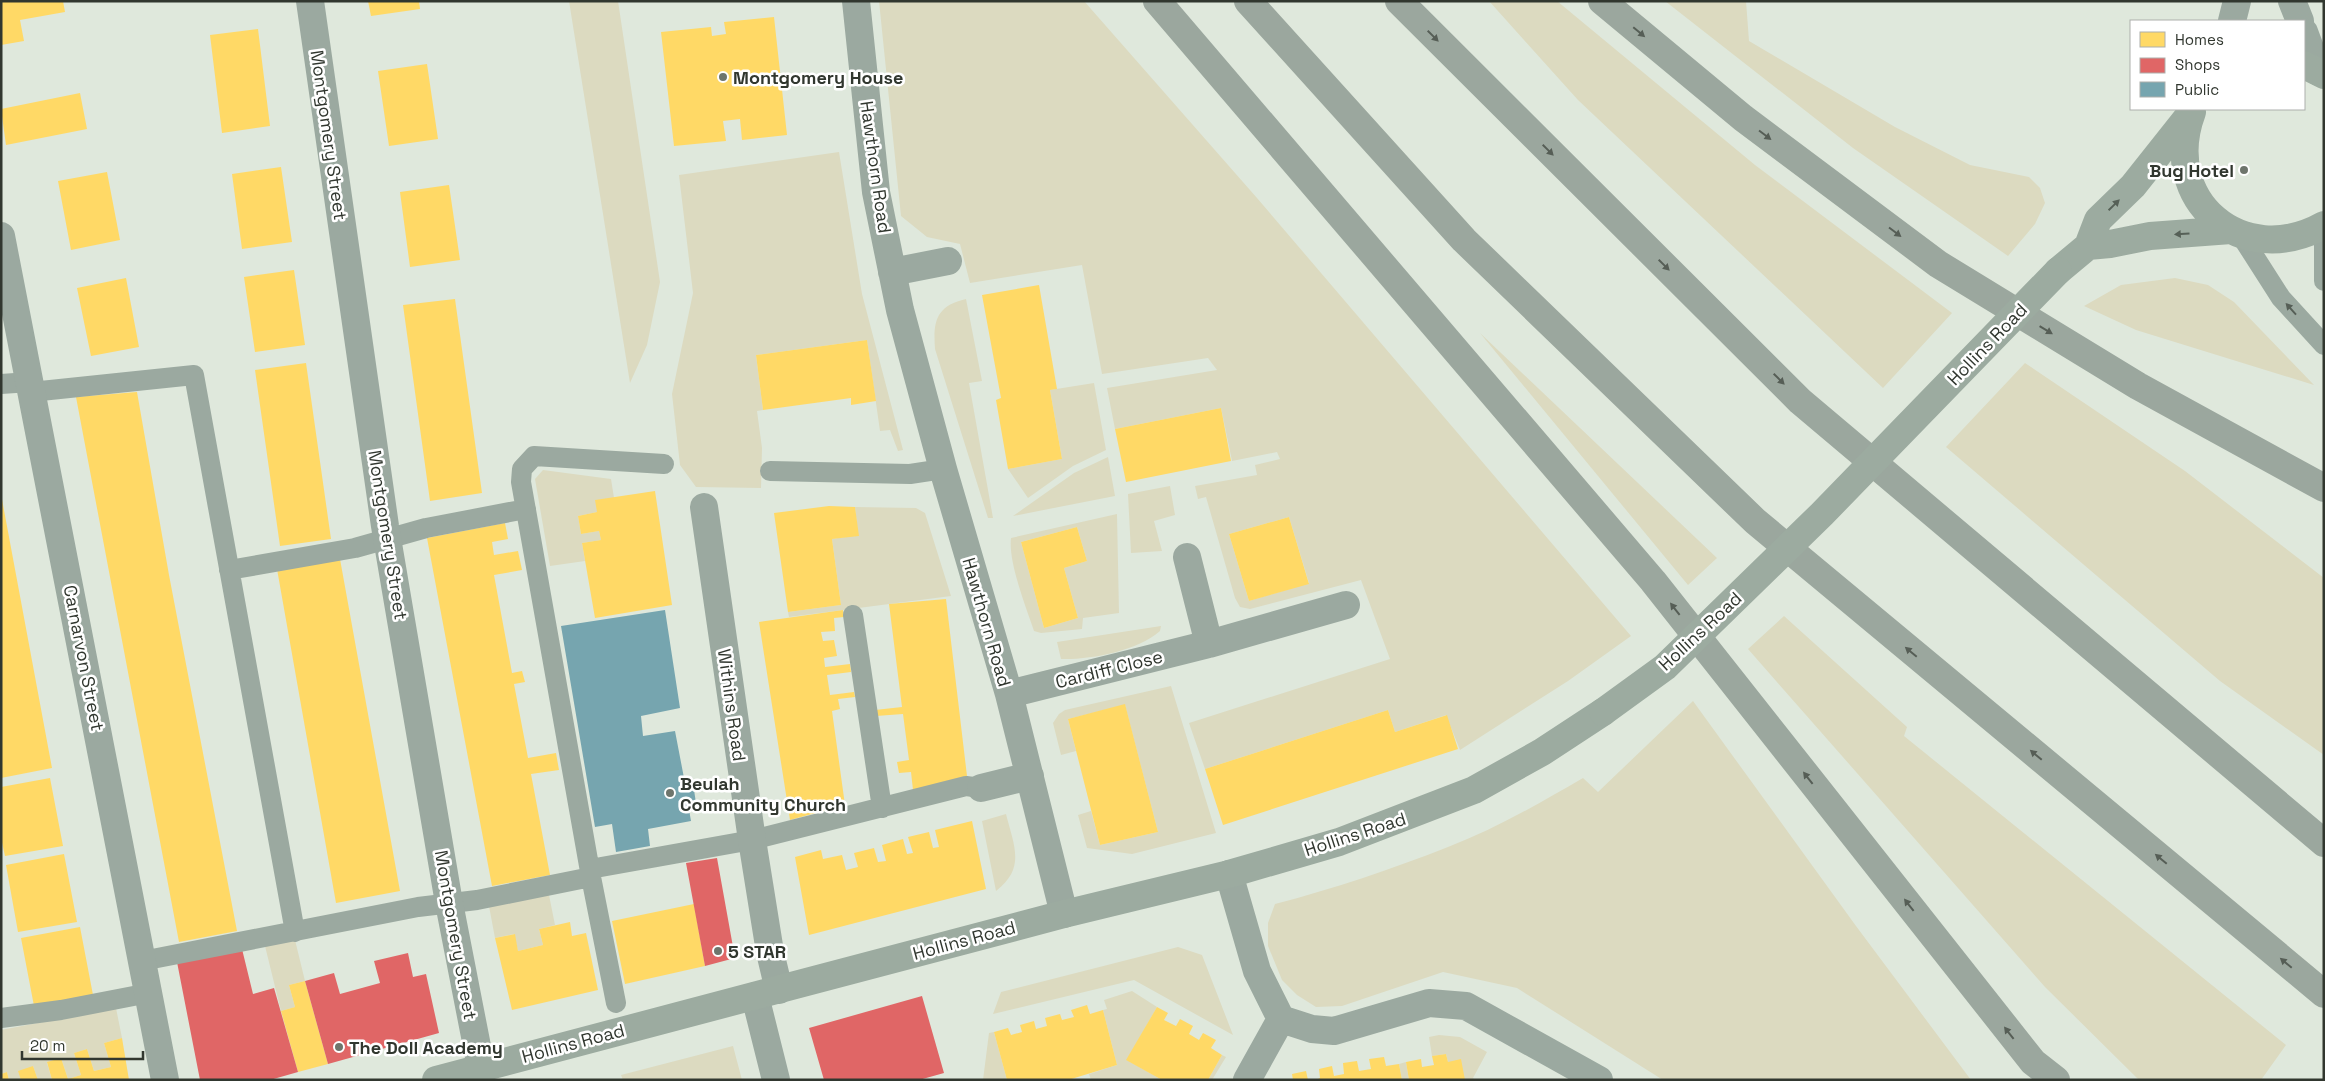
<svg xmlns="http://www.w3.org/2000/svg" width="2325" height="1081" viewBox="0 0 2325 1081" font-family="'Space Grotesk',sans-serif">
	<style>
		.green { fill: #dcdac0; fill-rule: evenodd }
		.homes { fill: #ffd966 }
		.shops { fill: #e06666 }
		.public { fill: #76a5af }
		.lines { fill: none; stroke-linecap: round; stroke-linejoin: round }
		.lane { stroke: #9ba9a0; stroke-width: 20 }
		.street { stroke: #9ba9a0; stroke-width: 28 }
		.primary { stroke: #9caba0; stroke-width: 28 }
		.highway { stroke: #9ba79e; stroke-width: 28 }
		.primary-bridge { stroke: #9caba0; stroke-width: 28 }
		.oneway { fill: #565e56 }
		.oneway2 { fill: #566057 }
		.oneway3 { fill: #565f57 }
		.poi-dot { fill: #6e756c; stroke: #fff; stroke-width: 2 }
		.labels { text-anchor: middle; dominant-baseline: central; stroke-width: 5; stroke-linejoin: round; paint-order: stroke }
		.poi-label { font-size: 18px; font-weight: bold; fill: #31372f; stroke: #fff; text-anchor: start }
		.street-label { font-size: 18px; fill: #31372f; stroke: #fff }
	</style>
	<rect width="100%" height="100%" fill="#dfe8dc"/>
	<!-- green -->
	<path class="green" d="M 569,1 L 618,1 L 660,282 L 647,345 L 630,383 Z
		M 879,1 L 1084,1 L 1257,198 L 1631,636 L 1568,681 L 1460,750 L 1446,715 L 1395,732 L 1388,710 L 1205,769 L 1189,723 L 1390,659 L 1361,580 L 1250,609 L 1240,607 L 1235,598 L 1206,497 L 1198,499 L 1195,486 L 1257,475 L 1255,465 L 1280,459 L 1277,452 L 1232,461 L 1221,408 L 1115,429 L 1107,388 L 1217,370 L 1208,358 L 1102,374 L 1082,265 L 970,283 L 960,244 L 927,237 L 901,216 ZM 1289,517 L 1309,583 L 1249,601 L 1229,534 Z
		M 1489,1 L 1557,1 L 1755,165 L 1952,313 L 1883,388 L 1578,100 Z
		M 1665,1 L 1746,1 L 1749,41 L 1895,127 L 1970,165 L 2029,177 L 2040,188 L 2045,203 L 2035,224 L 2008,256 L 1853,148 Z
		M 839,152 L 862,294 L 903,450 L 898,451 L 890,430 L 880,431 L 867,340 L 756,355 L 763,410 L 757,411 L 762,448 L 761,488 L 696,487 L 680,465 L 672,394 L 693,293 L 679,175 Z
		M 2175,278 L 2208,285 L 2234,302 L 2314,385 L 2136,330 L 2084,306 L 2121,285 Z
		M 966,299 L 982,381 L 969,383 L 993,518 L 988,518 L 935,349 C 933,321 936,306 966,299 Z
		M 1480,333 L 1717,558 L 1688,585 Z
		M 2025,363 L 2185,471 L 2324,578 L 2324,755 L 2220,681 L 1946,447 Z
		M 1094,383 L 1106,450 L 1073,466 L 1028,498 L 1008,469 L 1062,459 L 1050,390 Z
		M 1108,457 L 1115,496 L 1013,516 L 1074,473 Z
		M 543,470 L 611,479 L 614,498 L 597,512 L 578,516 L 581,534 L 599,531 L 601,540 L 582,543 L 585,561 L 550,566 L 535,479 Z
		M 1170,486 L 1175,515 L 1154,521 L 1162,551 L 1131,553 L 1128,494 Z
		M 855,507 L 916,508 L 925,513 L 951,596 L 789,617 L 788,612 L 841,605 L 832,539 L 858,535 Z
		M 1117,514 L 1119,613 L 1083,618 L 1082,629 L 1041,633 L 1034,631 C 1026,607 1008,562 1011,538 ZM 1077,527 L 1087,561 L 1064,568 L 1078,618 L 1044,628 L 1021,542 Z
		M 1784,616 L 1907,727 L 1904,736 L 2286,1045 L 2261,1080 L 2139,1080 L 2045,987 L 1748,649 Z
		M 1161,626 L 1160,631 C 1137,651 1090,660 1061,659 L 1057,642 Z
		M 1171,686 L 1216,833 L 1132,854 L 1087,848 L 1078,815 L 1091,811 L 1100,845 L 1158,832 L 1125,705 L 1068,719 L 1076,751 L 1061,755 L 1053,723 L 1059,714 L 1065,710 Z
		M 1693,701 L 1856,926 L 1971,1080 L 1663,1080 L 1517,988 L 1443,972 L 1342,1006 L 1316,1007 L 1297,995 L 1282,980 L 1268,946 L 1268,923 L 1275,904 C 1333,889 1392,869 1448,847 C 1495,829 1540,803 1583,778 L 1598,792 Z
		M 1006,814 C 1014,846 1026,868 996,891 L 982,821 Z
		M 549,895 L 555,925 L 539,929 L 543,945 L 518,951 L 514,934 L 495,938 L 489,906 Z
		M 295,940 L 305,981 L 289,985 L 295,1007 L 281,1011 L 265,946 Z
		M 1178,947 L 1202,955 L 1233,1035 L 1134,980 L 993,1014 L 1001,992 Z
		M 1132,991 L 1157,1007 L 1127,1060 L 1162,1080 L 1091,1080 L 1089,1074 L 1117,1065 L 1103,1010 L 1107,1009 L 1104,1000 Z
		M 116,1008 L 122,1038 L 104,1043 L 111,1067 L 94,1071 L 87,1049 L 74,1053 L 81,1075 L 68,1079 L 61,1058 L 47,1063 L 52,1080 L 38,1080 L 33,1066 L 21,1080 L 9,1080 L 7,1072 L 1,1074 L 1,1030 Z
		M 994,1032 L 1007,1080 L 983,1080 L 989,1033 Z
		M 1439,1035 L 1460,1037 L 1487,1052 L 1473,1078 L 1475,1080 L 1465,1080 L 1448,1062 L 1446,1054 L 1432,1056 L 1429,1037 Z
		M 733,1046 L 742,1080 L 623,1080 L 621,1075 Z
		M 1222,1055 L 1226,1057 L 1212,1080 L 1208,1080 Z
		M 1406,1062 L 1409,1080 L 1402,1080 L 1399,1064 Z"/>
	<!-- homes -->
	<path class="homes" d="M 1,1 L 63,1 L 65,12 L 20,20 L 24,41 L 1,45 Z
		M 368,1 L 419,1 L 420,9 L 371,16 Z
		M 774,17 L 787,135 L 742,140 L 740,119 L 723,121 L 726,141 L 674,146 L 661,32 L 711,27 L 712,36 L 726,34 L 724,22 Z
		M 258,29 L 270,126 L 222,133 L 210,35 Z
		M 427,64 L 438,139 L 389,146 L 378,71 Z
		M 80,93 L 87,129 L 6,145 L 1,109 Z
		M 281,167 L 292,242 L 242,249 L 232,174 Z
		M 107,172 L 120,240 L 71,250 L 58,181 Z
		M 449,185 L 460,260 L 410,267 L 400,192 Z
		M 294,270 L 305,345 L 255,352 L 244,277 Z
		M 126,278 L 139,347 L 91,356 L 77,288 Z
		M 1039,285 L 1057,389 L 1050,390 L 1062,459 L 1008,469 L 996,400 L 1001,398 L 982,295 Z
		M 455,299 L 482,493 L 430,501 L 403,305 Z
		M 867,340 L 876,401 L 851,405 L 851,398 L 763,410 L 756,355 Z
		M 306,363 L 331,539 L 280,546 L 255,370 Z
		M 137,392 L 169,575 L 237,931 L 179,942 L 76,397 Z
		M 1221,408 L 1231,461 L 1126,482 L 1115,429 Z
		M 655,491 L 672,605 L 595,618 L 582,543 L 601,540 L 599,531 L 581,534 L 578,516 L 597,512 L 595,500 Z
		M 1,494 L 52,768 L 1,778 Z
		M 829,506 L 855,507 L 859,536 L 832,539 L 841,605 L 788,612 L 774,513 Z
		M 1289,517 L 1309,584 L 1249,601 L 1229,534 Z
		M 505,523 L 508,539 L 492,542 L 494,555 L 518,551 L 522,570 L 494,575 L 512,673 L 522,671 L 525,682 L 514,684 L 528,758 L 556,753 L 559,770 L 531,774 L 550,875 L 492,886 L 427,538 Z
		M 1077,527 L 1087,561 L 1064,568 L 1078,618 L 1044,628 L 1021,542 Z
		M 340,559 L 400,891 L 336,903 L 277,569 Z
		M 946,599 L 967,776 L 913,790 L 911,772 L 899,773 L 897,762 L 909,760 L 903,714 L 876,716 L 875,710 L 902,707 L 889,604 Z
		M 843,610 L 844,617 L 834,618 L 835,631 L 821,632 L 823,641 L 834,640 L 837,656 L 824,658 L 825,667 L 850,664 L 851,672 L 827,675 L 830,695 L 854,692 L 855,697 L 838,699 L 840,709 L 832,711 L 845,805 L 790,820 L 759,622 Z
		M 1125,704 L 1158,832 L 1100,845 L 1068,719 Z
		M 1388,710 L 1395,732 L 1447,715 L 1458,749 L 1223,825 L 1205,769 Z
		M 50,778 L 63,846 L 5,856 L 1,838 L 1,787 Z
		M 972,821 L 986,889 L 809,935 L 795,857 L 821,850 L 823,859 L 842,855 L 846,870 L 858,867 L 854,853 L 874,848 L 878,862 L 886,861 L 882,845 L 903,839 L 907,854 L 913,853 L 908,837 L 929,832 L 933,848 L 939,847 L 935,830 Z
		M 64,854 L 77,922 L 18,932 L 6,865 Z
		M 694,904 L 705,966 L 625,984 L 612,921 Z
		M 570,922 L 572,936 L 586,933 L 598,990 L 512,1010 L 495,938 L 515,934 L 518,951 L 543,945 L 539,929 Z
		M 80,927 L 93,995 L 34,1006 L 21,938 Z
		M 305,981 L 328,1064 L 298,1072 L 281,1011 L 295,1007 L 289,985 Z
		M 1087,1005 L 1090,1014 L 1103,1010 L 1117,1065 L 1068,1080 L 1007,1080 L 994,1032 L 1008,1028 L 1011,1035 L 1022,1032 L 1020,1025 L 1034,1021 L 1036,1029 L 1047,1026 L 1045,1018 L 1060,1014 L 1062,1020 L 1074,1017 L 1071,1010 Z
		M 1157,1007 L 1168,1013 L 1164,1020 L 1176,1026 L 1180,1019 L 1193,1026 L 1189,1034 L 1199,1040 L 1203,1033 L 1216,1040 L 1211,1048 L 1222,1055 L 1208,1080 L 1162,1080 L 1126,1060 Z
		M 122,1038 L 129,1080 L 52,1080 L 47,1062 L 61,1058 L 68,1079 L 81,1075 L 74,1053 L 87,1049 L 94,1071 L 111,1067 L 104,1043 Z
		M 1446,1054 L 1448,1062 L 1461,1059 L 1465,1080 L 1409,1080 L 1406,1062 L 1421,1059 L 1422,1067 L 1434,1065 L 1432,1056 Z
		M 1384,1057 L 1386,1066 L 1399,1064 L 1402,1080 L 1316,1080 L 1320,1078 L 1319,1069 L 1332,1066 L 1334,1076 L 1344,1074 L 1343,1063 L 1357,1061 L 1359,1071 L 1371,1069 L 1369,1059 Z
		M 33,1066 L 38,1080 L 21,1080 L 18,1071 Z
		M 1306,1071 L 1308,1080 L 1293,1080 L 1292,1074 Z
		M 7,1072 L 9,1080 L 1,1080 L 1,1074 Z"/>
	<!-- shops -->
	<path class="shops" d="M 717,858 L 735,958 L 705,966 L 686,863 Z
		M 242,949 L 253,994 L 274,988 L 298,1072 L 270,1080 L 200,1080 L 177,962 Z
		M 408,953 L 413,977 L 426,974 L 439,1033 L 328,1064 L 305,981 L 334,973 L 340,994 L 380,983 L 374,961 Z
		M 922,996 L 944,1073 L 919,1080 L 824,1080 L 809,1028 Z"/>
	<!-- public -->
	<path class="public" d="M 665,610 L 680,708 L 641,716 L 643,736 L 675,731 L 684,778 L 692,777 L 696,803 L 688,804 L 691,821 L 648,829 L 650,846 L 616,852 L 612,824 L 595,827 L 561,626 Z"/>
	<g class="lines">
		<!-- lane -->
		<path class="lane" d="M 2240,234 L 2281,298 L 2324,345
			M 2324,240 L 2324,281
			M 1,384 L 30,382
			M 31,392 L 194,375 L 295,932
			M 770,471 L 910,474 L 943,469
			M 229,570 L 355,548 L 426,528 L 526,509
			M 853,615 L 882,808
			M 590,869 L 752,840 L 966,786 L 981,788
			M 142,961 L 418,907 L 477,900 L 591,877
			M 616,1003 L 591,877 L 521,482 L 522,469 L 534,456 L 664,464
			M 1,1018 L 61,1010 L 149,993"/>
		<!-- street -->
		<path class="street" d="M 310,1 L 385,526 L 449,903 L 481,1067
			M 856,1 L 876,192 L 900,310 L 943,469 L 1009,694 L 1064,914
			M 2292,1 L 2300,21
			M 2232,21 L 2237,1
			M 2304,32 L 2319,72
			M 1,236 L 165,1080
			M 892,272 L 948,261
			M 704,507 L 752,840 L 770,952 L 779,990
			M 1187,557 L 1209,644
			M 1009,694 L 1209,644 L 1346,605
			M 981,788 L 1030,776
			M 1229,874 L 1257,971 L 1281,1019 L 1312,1029 L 1334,1031 L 1429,1003 L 1466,1006 L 1599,1080
			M 755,996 L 776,1080
			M 1247,1080 L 1281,1019"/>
		<!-- primary -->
		<path class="primary" d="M 2304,65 L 2324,75
			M 2192,112 C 2159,200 2242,271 2324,225
			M 2088,246 L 2110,244 L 2150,236 L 2231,230
			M 2058,271 L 2088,246 L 2098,220 L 2133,186 L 2187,118
			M 436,1080 L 1064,914 L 1229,874 L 1339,842 L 1474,790 L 1542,752 L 1603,712"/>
		<!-- highway -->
		<path class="highway" d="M 1157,1 L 1653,581 L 2033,1062 L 2056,1080
			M 1248,1 L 1464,240 L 1755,521 L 2324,994
			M 1399,1 L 1800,401 L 2324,843
			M 1602,1 L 1743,118 L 1938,264 L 2138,386 L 2324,488"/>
		<!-- primary-bridge -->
		<path class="primary-bridge" d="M 1603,712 L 1665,667 L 1822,514 L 2058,271"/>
	</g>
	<!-- one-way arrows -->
	<defs><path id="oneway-solid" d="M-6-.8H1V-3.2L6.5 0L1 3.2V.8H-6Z" transform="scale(1.25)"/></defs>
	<g class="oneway">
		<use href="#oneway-solid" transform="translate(1639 32) rotate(40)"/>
		<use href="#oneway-solid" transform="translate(1433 36) rotate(45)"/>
		<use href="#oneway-solid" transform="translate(1765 135) rotate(37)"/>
		<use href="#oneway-solid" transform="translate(1548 150) rotate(45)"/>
		<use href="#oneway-solid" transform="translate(1895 232) rotate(37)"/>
		<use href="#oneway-solid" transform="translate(1664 265) rotate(45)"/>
		<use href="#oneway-solid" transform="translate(2046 330) rotate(31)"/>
		<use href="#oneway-solid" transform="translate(1779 379) rotate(45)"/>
		<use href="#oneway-solid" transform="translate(1675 609) rotate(-128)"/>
		<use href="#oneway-solid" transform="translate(1911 652) rotate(-140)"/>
		<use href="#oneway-solid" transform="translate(2036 755) rotate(-140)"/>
		<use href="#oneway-solid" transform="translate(1808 778) rotate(-128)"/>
		<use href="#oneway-solid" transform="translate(2161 859) rotate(-140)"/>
		<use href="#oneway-solid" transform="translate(1909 905) rotate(-128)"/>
		<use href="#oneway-solid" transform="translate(2286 963) rotate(-140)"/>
		<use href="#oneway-solid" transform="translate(2009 1033) rotate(-128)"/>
	</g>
	<g class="oneway2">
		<use href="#oneway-solid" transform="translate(2114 205) rotate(-44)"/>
		<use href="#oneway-solid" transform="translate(2182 234) rotate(176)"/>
	</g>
	<use class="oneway3" href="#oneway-solid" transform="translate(2291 309) rotate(-132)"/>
	<!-- markers -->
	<g class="poi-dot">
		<circle cx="723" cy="77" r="5"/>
		<circle cx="2244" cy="170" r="5"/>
		<circle cx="670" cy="793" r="5"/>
		<circle cx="718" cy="951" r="5"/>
		<circle cx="339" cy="1047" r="5"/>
	</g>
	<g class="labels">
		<!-- poi labels -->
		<g class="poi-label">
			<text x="733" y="77">Montgomery House</text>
			<text x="2234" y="170" text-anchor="end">Bug Hotel</text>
			<text x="680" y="783">Beulah<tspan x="680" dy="21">Community Church</tspan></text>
			<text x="728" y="951">5 STAR</text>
			<text x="349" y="1047">The Doll Academy</text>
		</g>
		<!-- street labels -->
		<g class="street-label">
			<text transform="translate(329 135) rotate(82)">Montgomery Street</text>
			<text transform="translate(876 167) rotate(82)">Hawthorn Road</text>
			<text transform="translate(1987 344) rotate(-46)">Hollins Road</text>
			<text transform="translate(388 535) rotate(81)">Montgomery Street</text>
			<text transform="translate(987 622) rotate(74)">Hawthorn Road</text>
			<text transform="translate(1700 631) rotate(-43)">Hollins Road</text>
			<text transform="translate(84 658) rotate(79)">Carnarvon Street</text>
			<text transform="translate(1109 669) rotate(-14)">Cardiff Close</text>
			<text transform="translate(732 705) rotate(82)">Withins Road</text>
			<text transform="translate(1355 834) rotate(-18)">Hollins Road</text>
			<text transform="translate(456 935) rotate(80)">Montgomery Street</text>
			<text transform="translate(964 940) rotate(-15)">Hollins Road</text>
			<text transform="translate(573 1043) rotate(-15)">Hollins Road</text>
		</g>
	</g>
	<!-- border -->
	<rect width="2325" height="1081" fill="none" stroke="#31372f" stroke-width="5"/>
	<!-- legend -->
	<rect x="2130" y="20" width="175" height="90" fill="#ffffff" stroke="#adafac"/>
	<rect x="2140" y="32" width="25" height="15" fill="#ffd966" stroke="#adafac"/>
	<text x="2175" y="45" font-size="15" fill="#31372f">Homes</text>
	<rect x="2140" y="58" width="25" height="15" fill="#e06666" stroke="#adafac"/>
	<text x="2175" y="70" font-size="15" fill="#31372f">Shops</text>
	<rect x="2140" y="82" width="25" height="15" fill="#76a5af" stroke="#adafac"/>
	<text x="2175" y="95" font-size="15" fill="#31372f">Public</text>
	<!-- scale -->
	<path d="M22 1051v8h121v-8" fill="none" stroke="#31372f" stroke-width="2.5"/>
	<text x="30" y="1051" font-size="15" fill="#31372f" stroke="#ffffff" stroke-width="4" paint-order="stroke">20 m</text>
</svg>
